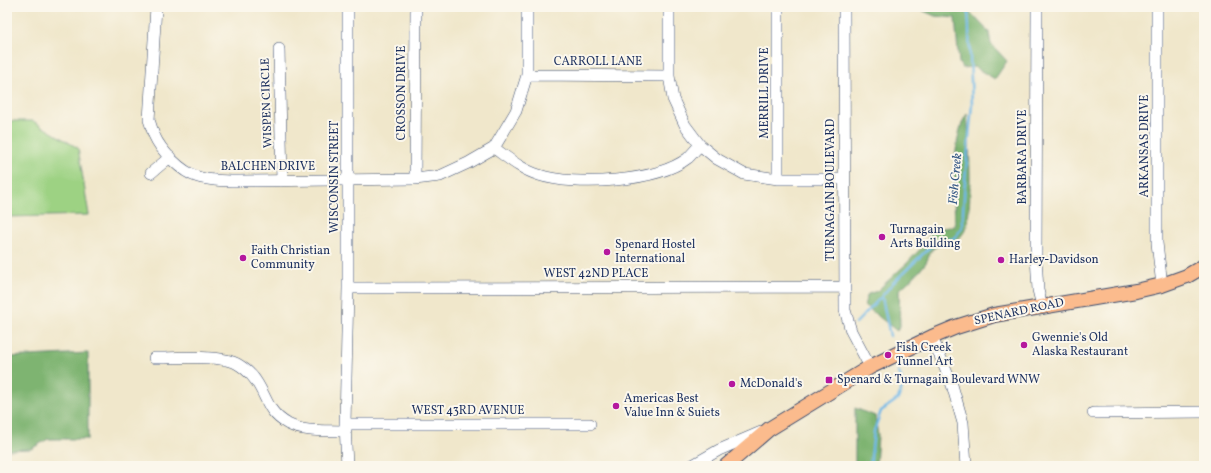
<svg xmlns="http://www.w3.org/2000/svg" width="1211" height="473" viewBox="0 0 1211 473" font-family="Vollkorn,serif">
	<style>
		.green { fill: #9dd283; stroke: #5c8070 }
		.forest { fill: #7eb471; stroke: #4c7268 }
		.lines { fill: none; stroke-linecap: round; stroke-linejoin: round }
		.stream { stroke: #70b9e8; stroke-width: 2.5 }
		.minor-casing { stroke: #3b4b6e; stroke-width: 12 }
		.major-casing { stroke: #3b4b6e; stroke-width: 16 }
		.minor { stroke: #fff; stroke-width: 11 }
		.major { stroke: #fbbb8d; stroke-width: 14 }
		.poi-dot { fill: #b5179e; stroke: #fbf7ec; stroke-width: 1.5 }
		.labels { text-anchor: middle; dominant-baseline: central; stroke-width: 4; stroke-linejoin: round; paint-order: stroke }
		.street-label { font-size: 12px; fill: #1b2f5e; stroke: #fbf7ec }
		.poi-label { font-size: 12px; fill: #1b2f5e; stroke: #fbf7ec; text-anchor: start }
		.water-label { font-size: 13px; font-style: italic; fill: #355887; stroke: #fbf7ec }
	</style>
	<rect width="100%" height="100%" fill="#fbf7ec"/>
	<filter id="ink" filterUnits="userSpaceOnUse"><feTurbulence type="fractalNoise" baseFrequency=".025" numOctaves="2"/><feDisplacementMap in="SourceGraphic" scale="8" xChannelSelector="R" yChannelSelector="G"/><feConvolveMatrix kernelMatrix="1 2 1 2 8 2 1 2 1" color-interpolation-filters="sRGB"/></filter>
	<filter id="wash" filterUnits="userSpaceOnUse"><feTurbulence type="fractalNoise" baseFrequency=".012" numOctaves="4" result="noise"/><feDisplacementMap in="SourceGraphic" scale="16" xChannelSelector="R" yChannelSelector="G"/><feGaussianBlur stdDeviation="0.9" result="paint"/><feColorMatrix in="noise" values="0 0 0 0 0 0 0 0 0 0 0 0 0 0 0 0 0 1.4 0 .05"/><feComposite in="paint" operator="in"/></filter>
	<g filter="url(#wash)">
		<rect width="100%" height="100%" fill="#f0e7cb"/>
		<!-- green -->
		<path class="green" d="M 7,121 L 33,121 L 78,148 L 89,215 L 7,217 Z"/>
		<!-- forest -->
		<path class="forest" d="M 924,7 L 965,7 L 967,9 L 989,32 L 991,44 L 1007,61 L 995,79 L 974,67 L 962,68 L 959,63 L 955,18 L 935,16 L 919,9 Z
			M 967,114 C 969,135 974,218 964,232 C 954,247 950,241 936,247 C 929,250 929,259 925,264 C 918,274 908,282 899,290 L 900,326 L 897,331 L 864,305 L 868,294 L 877,291 L 907,263 L 925,244 L 932,230 L 955,226 C 954,200 951,135 967,114 Z
			M 88,353 L 88,439 L 48,439 L 31,449 L 7,450 L 7,357 Z
			M 855,408 L 875,416 L 878,435 L 876,466 L 855,466 Z"/>
		<g class="lines">
			<!-- stream -->
			<path class="stream" d="M 882,297 L 890,336
				M 856,323 L 882,296 L 893,283 L 933,244 L 955,238 L 962,227 L 965,181 L 972,104 L 968,7
				M 870,466 L 874,431 L 881,411 L 898,399 L 902,387 L 901,377 L 898,371"/>
		</g>
	</g>
	<g filter="url(#ink)">
		<g class="lines">
			<defs>
				<path id="minor" d="M 156,7 L 149,120 C 151,125 152,130 154,135 C 161,151 181,172 198,177 C 211,181 225,181 238,181 L 415,179 L 440,176 L 468,163 L 494,148 L 516,111 L 527,75 L 527,7
					M 669,7 L 669,76 L 673,99 L 685,125 L 700,145 L 717,159 L 744,174 L 778,179 L 844,179
					M 844,7 L 845,310 L 851,331 L 870,367
					M 1037,7 L 1036,257 L 1038,290 L 1042,306
					M 1157,7 L 1157,243 L 1162,285
					M 279,49 L 282,181
					M 527,75 L 669,76
					M 494,148 C 508,158 522,170 539,175 C 575,187 657,182 688,158 C 692,154 696,149 700,145
					M 151,173 L 170,157
					M 415,179 L 416,7
					M 778,179 L 778,7
					M 348,288 L 844,287
					M 932,337 L 952,385 L 963,423 L 966,466
					M 154,358 C 174,358 212,355 230,361 C 239,363 251,373 256,381 C 268,399 267,412 288,424 C 305,433 327,430 346,431
					M 1093,413 L 1204,412
					M 345,424 L 590,424
					M 347,466 L 345,424 L 348,288 L 348,7
					M 691,466 L 719,450 L 761,432"/>
				<path id="major" d="M 726,466 L 769,429 L 870,367 L 932,337 L 956,327 L 994,315 L 1136,291 L 1162,285 L 1187,276 L 1204,266"/>
			</defs>
			<!-- minor casing -->
			<use href="#minor" class="minor-casing"/>
			<!-- major casing -->
			<use href="#major" class="major-casing"/>
			<!-- minor -->
			<use href="#minor" class="minor"/>
			<!-- major -->
			<use href="#major" class="major"/>
		</g>
	</g>
	<!-- markers -->
	<g class="poi-dot">
		<circle cx="882" cy="237" r="4"/>
		<circle cx="607" cy="252" r="4"/>
		<circle cx="243" cy="258" r="4"/>
		<circle cx="1001" cy="260" r="4"/>
		<circle cx="1024" cy="345" r="4"/>
		<circle cx="888" cy="355" r="4"/>
		<rect x="825" y="376" width="8" height="8" rx="2"/>
		<circle cx="732" cy="384" r="4"/>
		<circle cx="616" cy="406" r="4"/>
	</g>
	<g class="labels">
		<!-- street labels -->
		<g class="street-label">
			<text x="598" y="62">CARROLL LANE</text>
			<text transform="translate(402 93) rotate(-90)">CROSSON DRIVE</text>
			<text transform="translate(765 93) rotate(-90)">MERRILL DRIVE</text>
			<text transform="translate(267 103) rotate(-92)">WISPEN CIRCLE</text>
			<text transform="translate(1145 146) rotate(-90)">ARKANSAS DRIVE</text>
			<text transform="translate(1023 157) rotate(-90)">BARBARA DRIVE</text>
			<text x="268" y="167">BALCHEN DRIVE</text>
			<text transform="translate(335 177) rotate(-90)">WISCONSIN STREET</text>
			<text transform="translate(831 190) rotate(-90)">TURNAGAIN BOULEVARD</text>
			<text x="596" y="274">WEST 42ND PLACE</text>
			<text transform="translate(1019 312) rotate(-12)">SPENARD ROAD</text>
			<text x="468" y="411">WEST 43RD AVENUE</text>
		</g>
		<!-- poi labels -->
		<g class="poi-label">
			<text x="890" y="230">Turnagain<tspan x="890" dy="14">Arts Building</tspan></text>
			<text x="615" y="245">Spenard Hostel<tspan x="615" dy="14">International</tspan></text>
			<text x="251" y="251">Faith Christian<tspan x="251" dy="14">Community</tspan></text>
			<text x="1009" y="260">Harley-Davidson</text>
			<text x="1032" y="338">Gwennie's Old<tspan x="1032" dy="14">Alaska Restaurant</tspan></text>
			<text x="896" y="348">Fish Creek<tspan x="896" dy="14">Tunnel Art</tspan></text>
			<text x="837" y="380">Spenard &amp; Turnagain Boulevard WNW</text>
			<text x="740" y="384">McDonald's</text>
			<text x="624" y="399">Americas Best<tspan x="624" dy="14">Value Inn &amp; Suiets</tspan></text>
		</g>
		<!-- water labels -->
		<g class="water-label">
			<text transform="translate(956 179) rotate(-85)">Fish Creek</text>
		</g>
	</g>
	<!-- margin -->
	<rect width="1211" height="473" fill="none" stroke="#fbf7ec" stroke-width="24"/>
</svg>
